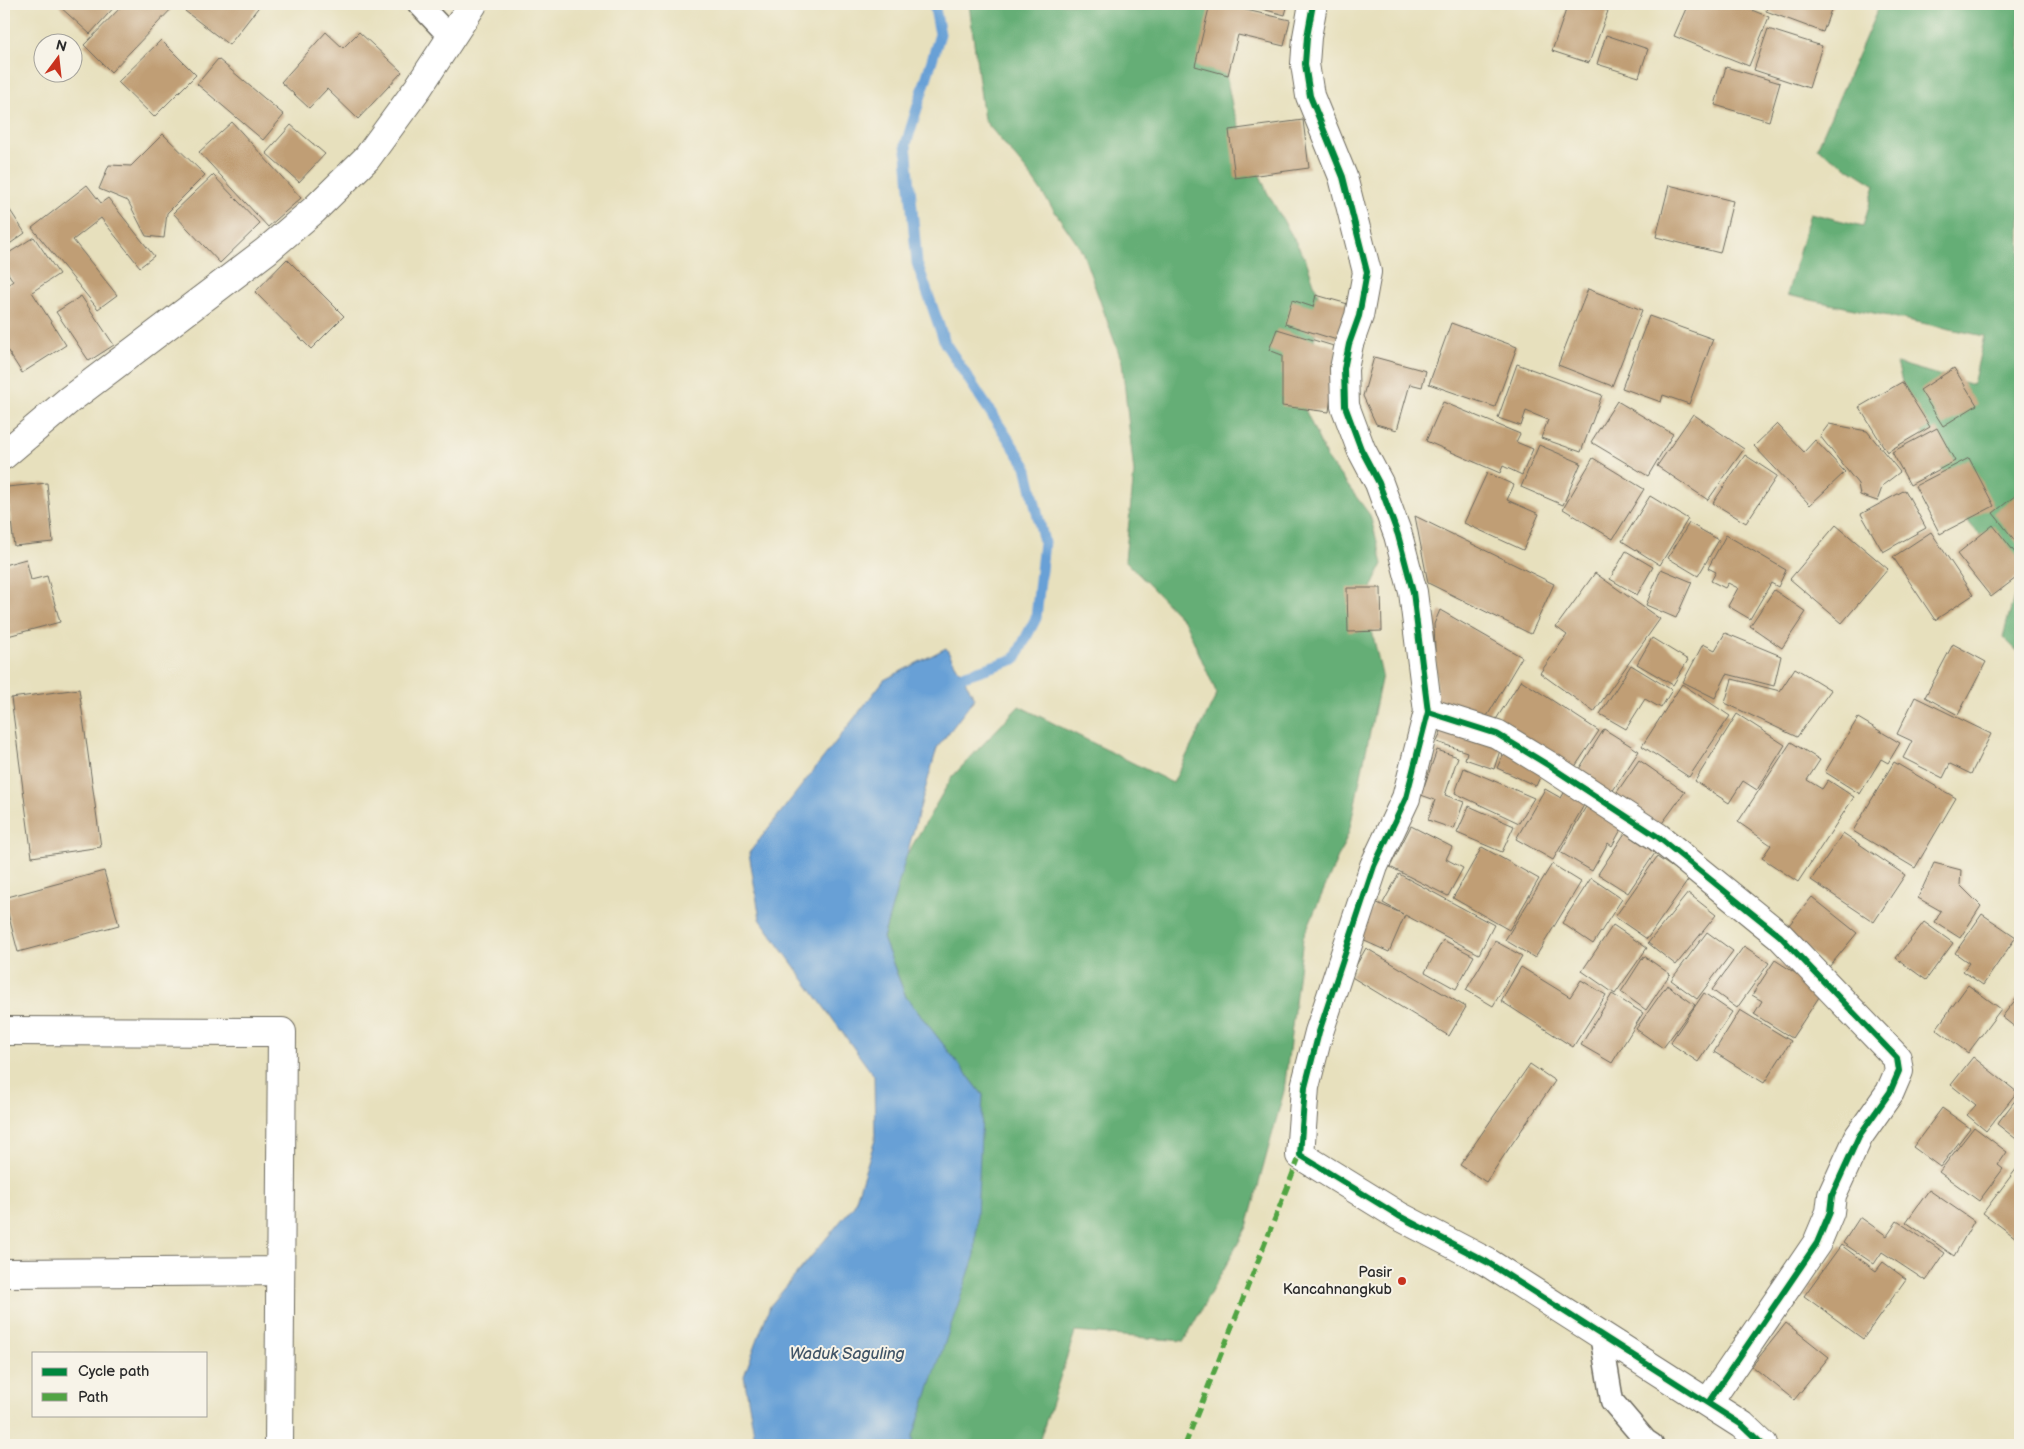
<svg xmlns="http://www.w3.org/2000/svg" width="2024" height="1449" viewBox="0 0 2024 1449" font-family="'Balsamiq Sans',sans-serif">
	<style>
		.forest { fill: #65ae76; stroke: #486c50 }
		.water { fill: #67a0d6; stroke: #496680 }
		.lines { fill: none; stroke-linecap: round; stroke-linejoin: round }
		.stream { stroke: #67a0d6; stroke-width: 11 }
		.building { fill: #c09e74 }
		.lane-casing { stroke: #6d6a5e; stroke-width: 25 }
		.street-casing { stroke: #6d6a5e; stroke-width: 30 }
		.lane { stroke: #fff; stroke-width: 22 }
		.street { stroke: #fff; stroke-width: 28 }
		.quiet { stroke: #51a443; stroke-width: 5; stroke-dasharray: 10 5; stroke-linecap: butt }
		.cycleway-casing { stroke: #f7f3e8; stroke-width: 9 }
		.cycleway { stroke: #00873e; stroke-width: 6 }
		.poi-dot { fill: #c8321e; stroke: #f7f3e8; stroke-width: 2 }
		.labels { text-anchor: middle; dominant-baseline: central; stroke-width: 4; stroke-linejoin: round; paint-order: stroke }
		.poi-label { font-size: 15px; fill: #2b2b2b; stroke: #f7f3e8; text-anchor: end }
		.water-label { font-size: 16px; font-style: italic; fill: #405467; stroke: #f7f3e8 }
	</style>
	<rect width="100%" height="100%" fill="#f7f3e8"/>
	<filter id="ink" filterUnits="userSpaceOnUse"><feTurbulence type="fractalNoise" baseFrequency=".02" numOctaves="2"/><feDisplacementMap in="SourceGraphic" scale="10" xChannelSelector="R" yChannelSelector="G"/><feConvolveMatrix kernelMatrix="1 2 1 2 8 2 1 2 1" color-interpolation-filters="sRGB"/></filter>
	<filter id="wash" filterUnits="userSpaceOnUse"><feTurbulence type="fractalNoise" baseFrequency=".0096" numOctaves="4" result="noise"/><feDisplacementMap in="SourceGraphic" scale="20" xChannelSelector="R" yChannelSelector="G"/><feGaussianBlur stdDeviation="1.12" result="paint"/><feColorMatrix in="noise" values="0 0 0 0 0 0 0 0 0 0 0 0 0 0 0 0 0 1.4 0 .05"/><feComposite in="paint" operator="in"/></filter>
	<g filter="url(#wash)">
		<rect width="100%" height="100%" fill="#e7e0bd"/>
		<!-- forest -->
		<path class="forest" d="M 969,4 L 1217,4 L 1214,15 L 1233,110 L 1267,192 L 1306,260 L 1320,301 L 1304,407 L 1327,458 L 1370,515 L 1383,564 L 1365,600 L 1382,675 L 1349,832 L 1303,938 L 1284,1091 L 1247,1227 L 1184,1341 L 1075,1332 L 1038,1445 L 913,1445 L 912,1436 L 983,1095 L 906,997 L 883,938 L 905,858 L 952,777 L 1019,706 L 1173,783 L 1217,694 L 1185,622 L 1125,560 L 1134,473 L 1122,362 L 1082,251 L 1027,171 L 984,120 Z
			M 1880,4 L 2020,4 L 2020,654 L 2003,637 L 2019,578 L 1970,524 L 1908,404 L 1897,363 L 1973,385 L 1984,336 L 1787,295 L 1810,213 L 1863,226 L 1875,185 L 1817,148 Z"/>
		<!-- water -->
		<path class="water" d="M 946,648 L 975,698 L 937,748 L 883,938 L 906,997 L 983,1095 L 975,1255 L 913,1436 L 913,1445 L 756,1445 L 744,1376 L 770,1306 L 854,1205 L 875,1140 L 874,1076 L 760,919 L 749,853 L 884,680 Z"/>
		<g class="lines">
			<!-- stream -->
			<path class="stream" d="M 934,4 L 940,34 L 906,144 L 917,263 L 945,343 L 1026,466 L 1044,542 L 1036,618 L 1015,659 L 963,676 L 952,687"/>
		</g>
		<g id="blocks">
			<!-- building -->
			<path class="building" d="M 62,4 L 117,4 L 90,34 L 59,6 Z
				M 124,4 L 176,4 L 111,72 L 84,45 Z
				M 191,4 L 261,4 L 229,45 L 185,11 Z
				M 1210,4 L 1220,4 L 1290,20 L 1284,46 L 1238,35 L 1228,75 L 1195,66 Z
				M 1243,4 L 1288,4 L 1285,15 Z
				M 1568,4 L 1588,4 L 1608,11 L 1589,63 L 1552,51 Z
				M 1688,4 L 1737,4 L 1769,17 L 1749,66 L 1674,36 Z
				M 1768,4 L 1833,4 L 1823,32 L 1766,11 Z
				M 1768,29 L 1822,46 L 1809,88 L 1754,70 Z
				M 326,32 L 343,48 L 359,32 L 402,72 L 358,119 L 327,89 L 309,108 L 281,82 Z
				M 1606,35 L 1648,49 L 1639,77 L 1597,64 Z
				M 161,40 L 196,75 L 154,117 L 118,82 Z
				M 218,59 L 284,115 L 263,140 L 197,84 Z
				M 1726,67 L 1780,83 L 1769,121 L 1715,105 Z
				M 1303,120 L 1309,168 L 1235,178 L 1229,130 Z
				M 232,122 L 301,198 L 268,227 L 199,152 Z
				M 291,125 L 325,154 L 299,182 L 266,153 Z
				M 163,134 L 205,175 L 167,213 L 164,238 L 146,236 L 128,201 L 99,189 L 109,165 L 131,166 Z
				M 213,175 L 260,224 L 220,263 L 173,213 Z
				M 87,185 L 101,203 L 108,198 L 154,256 L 140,267 L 101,218 L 73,240 L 117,295 L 98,309 L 32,228 Z
				M 1669,185 L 1733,201 L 1720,253 L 1656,237 Z
				M 4,201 L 25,233 L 4,248 Z
				M 34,237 L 59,274 L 32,292 L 66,345 L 22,373 L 4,345 L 4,288 L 13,281 L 4,267 L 4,256 Z
				M 287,259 L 344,316 L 311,349 L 255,292 Z
				M 1588,289 L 1642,310 L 1612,386 L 1558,365 Z
				M 1316,295 L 1348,304 L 1337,340 L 1285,324 L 1292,300 L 1313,307 Z
				M 81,296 L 114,345 L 89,361 L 56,312 Z
				M 1649,316 L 1713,339 L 1689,404 L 1663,395 L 1661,402 L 1622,388 Z
				M 1451,323 L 1517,347 L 1495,407 L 1429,384 Z
				M 1277,329 L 1337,347 L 1329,412 L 1282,406 L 1282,355 L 1269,350 Z
				M 1374,357 L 1426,371 L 1422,387 L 1410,384 L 1397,430 L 1376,424 L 1363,396 Z
				M 1517,364 L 1602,395 L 1581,452 L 1541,438 L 1548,420 L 1526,411 L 1521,426 L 1498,418 Z
				M 1954,368 L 1977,405 L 1943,426 L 1920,390 Z
				M 1902,382 L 1930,427 L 1887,452 L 1859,407 Z
				M 1617,401 L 1673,434 L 1648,476 L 1591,442 Z
				M 1443,402 L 1520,434 L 1516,442 L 1533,449 L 1522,475 L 1503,466 L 1500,473 L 1426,441 Z
				M 1693,414 L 1744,449 L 1708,500 L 1657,466 Z
				M 1777,424 L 1804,452 L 1815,440 L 1845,472 L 1810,505 L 1754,446 Z
				M 1829,424 L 1867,431 L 1900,472 L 1883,485 L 1877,501 L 1860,495 L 1858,484 L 1820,436 Z
				M 1937,428 L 1955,461 L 1910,485 L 1892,452 Z
				M 1539,445 L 1581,463 L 1563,505 L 1521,487 Z
				M 1745,455 L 1777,476 L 1746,523 L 1713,503 Z
				M 1593,458 L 1644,489 L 1613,539 L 1563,509 Z
				M 1969,458 L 1994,506 L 1940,534 L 1915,486 Z
				M 1487,473 L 1514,485 L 1507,500 L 1539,514 L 1523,550 L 1464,523 Z
				M 47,483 L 53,542 L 14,546 L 7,487 Z
				M 1905,490 L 1926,528 L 1883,552 L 1861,514 Z
				M 2020,492 L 2020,547 L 1993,513 Z
				M 1650,496 L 1688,519 L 1660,565 L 1622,541 Z
				M 1415,516 L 1554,584 L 1531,634 L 1428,583 Z
				M 1689,523 L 1719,540 L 1698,576 L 1668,558 Z
				M 1836,525 L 1888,569 L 1842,623 L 1790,579 Z
				M 1993,525 L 2020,559 L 2020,575 L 1991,597 L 1957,554 Z
				M 1931,532 L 1973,595 L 1935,620 L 1893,557 Z
				M 1726,535 L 1786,570 L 1778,587 L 1771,583 L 1750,619 L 1728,606 L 1738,588 L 1728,583 L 1725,588 L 1711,581 L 1716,572 L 1708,568 Z
				M 1626,551 L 1653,567 L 1637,595 L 1610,579 Z
				M 26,559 L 31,580 L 47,576 L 60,622 L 4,637 L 4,565 Z
				M 1661,569 L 1692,582 L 1676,618 L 1646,605 Z
				M 1595,573 L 1660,619 L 1594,712 L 1540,673 L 1567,635 L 1556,627 Z
				M 1347,588 L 1381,588 L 1382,631 L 1348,632 Z
				M 1774,590 L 1806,612 L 1782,648 L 1750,626 Z
				M 1440,610 L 1522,657 L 1483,723 L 1437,705 L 1434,624 Z
				M 1725,633 L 1781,656 L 1774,686 L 1727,674 L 1715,698 L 1683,682 L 1703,644 L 1715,650 Z
				M 1652,638 L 1688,660 L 1673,685 L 1637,664 Z
				M 1953,644 L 1986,662 L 1958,715 L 1925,697 Z
				M 1631,665 L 1672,690 L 1661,708 L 1645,699 L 1626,729 L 1600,714 Z
				M 1795,668 L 1831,690 L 1797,737 L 1725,703 L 1732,679 L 1780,691 Z
				M 1521,680 L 1599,731 L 1572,771 L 1495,721 Z
				M 1682,684 L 1730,716 L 1689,777 L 1642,746 Z
				M 79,689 L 101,847 L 32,857 L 11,698 Z
				M 1915,697 L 1991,734 L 1971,774 L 1950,764 L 1943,778 L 1903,758 L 1912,741 L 1897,734 Z
				M 1737,714 L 1785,745 L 1757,790 L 1743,781 L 1729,803 L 1695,781 Z
				M 1858,718 L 1900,743 L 1888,763 L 1881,759 L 1860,794 L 1825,772 Z
				M 1443,726 L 1503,741 L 1494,769 L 1465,759 L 1467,752 L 1437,742 Z
				M 1604,729 L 1639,751 L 1610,795 L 1576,774 Z
				M 1791,742 L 1820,760 L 1807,780 L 1822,789 L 1828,780 L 1854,797 L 1798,882 L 1762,858 L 1771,845 L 1738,822 Z
				M 1506,748 L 1545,766 L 1536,786 L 1497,768 Z
				M 1437,750 L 1458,757 L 1445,795 L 1464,802 L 1454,829 L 1428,820 L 1435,800 L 1421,795 Z
				M 1639,760 L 1685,792 L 1660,826 L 1615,795 Z
				M 1894,762 L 1956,798 L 1915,868 L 1853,831 Z
				M 1464,768 L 1534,798 L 1519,823 L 1455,793 Z
				M 1568,786 L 1588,798 L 1553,860 L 1516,839 L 1545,789 L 1561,798 Z
				M 1588,803 L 1624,824 L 1612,846 L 1608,843 L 1592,871 L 1560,852 Z
				M 1469,806 L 1514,826 L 1502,852 L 1457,833 Z
				M 1411,826 L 1452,847 L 1446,859 L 1463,868 L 1448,896 L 1390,867 Z
				M 1625,833 L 1655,853 L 1628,893 L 1598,874 Z
				M 1843,833 L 1905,875 L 1874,922 L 1811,880 Z
				M 1482,847 L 1539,879 L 1509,930 L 1453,898 Z
				M 1657,857 L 1689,879 L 1647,939 L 1615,917 Z
				M 1934,863 L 1961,870 L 1960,885 L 1981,906 L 1960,938 L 1935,922 L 1941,911 L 1918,898 Z
				M 1552,864 L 1581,882 L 1535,958 L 1505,940 Z
				M 104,871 L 119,925 L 18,952 L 4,898 Z
				M 1399,874 L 1494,925 L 1479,954 L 1405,915 L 1389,952 L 1358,938 L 1375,902 L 1403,914 L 1383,903 Z
				M 1591,878 L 1622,899 L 1593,944 L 1562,923 Z
				M 1688,893 L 1716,915 L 1676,965 L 1648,943 Z
				M 1812,897 L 1857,933 L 1829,967 L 1784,931 Z
				M 1982,914 L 2016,937 L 1983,985 L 1963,971 L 1969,963 L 1955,953 Z
				M 1924,922 L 1953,943 L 1926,980 L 1896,958 Z
				M 1613,925 L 1647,948 L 1615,994 L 1582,971 Z
				M 1707,932 L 1733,951 L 1697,999 L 1671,980 Z
				M 1443,940 L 1474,956 L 1456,989 L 1425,972 Z
				M 1495,941 L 1522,956 L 1493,1006 L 1466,990 Z
				M 1744,946 L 1769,963 L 1737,1008 L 1712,990 Z
				M 1366,948 L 1466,1007 L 1449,1036 L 1350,976 Z
				M 1644,956 L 1670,974 L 1646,1010 L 1621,992 Z
				M 1775,960 L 1823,991 L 1792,1038 L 1754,1014 L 1762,1001 L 1752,995 Z
				M 1521,967 L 1570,997 L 1581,980 L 1606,995 L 1573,1047 L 1501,1001 Z
				M 1667,985 L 1695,1005 L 1663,1048 L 1636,1029 Z
				M 1968,985 L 2001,1009 L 1968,1053 L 1936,1029 Z
				M 1704,993 L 1732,1012 L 1698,1062 L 1670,1043 Z
				M 1612,994 L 1643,1013 L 1612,1063 L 1581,1045 Z
				M 2020,994 L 2020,1031 L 2002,1017 Z
				M 1740,1010 L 1791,1041 L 1764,1083 L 1714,1052 Z
				M 1973,1057 L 2017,1092 L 1986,1131 L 1967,1115 L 1976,1105 L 1951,1085 Z
				M 1530,1064 L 1555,1081 L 1486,1182 L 1460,1165 Z
				M 2020,1094 L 2020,1142 L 1997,1124 Z
				M 1942,1108 L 1970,1128 L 1940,1167 L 1913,1147 Z
				M 1974,1127 L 2007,1152 L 1998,1165 L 2003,1169 L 1979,1201 L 1939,1172 Z
				M 2020,1164 L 2020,1241 L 1983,1213 Z
				M 1929,1190 L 1974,1221 L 1954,1256 L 1906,1222 Z
				M 1860,1217 L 1887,1236 L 1897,1221 L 1945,1253 L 1926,1281 L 1882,1252 L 1874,1264 L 1843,1243 Z
				M 1841,1245 L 1876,1271 L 1883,1262 L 1906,1279 L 1863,1339 L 1804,1296 Z
				M 1786,1323 L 1829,1357 L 1794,1400 L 1752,1366 Z"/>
		</g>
	</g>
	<g filter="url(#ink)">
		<use href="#blocks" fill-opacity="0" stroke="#6d6a5e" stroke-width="1"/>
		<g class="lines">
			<defs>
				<path id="lane" d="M 419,4 L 452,39
					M 1601,1335 L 1612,1401 L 1646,1441 L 1652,1445"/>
				<path id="street" d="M 1313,4 L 1307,37 L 1305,64 L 1310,96 L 1343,177 L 1367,272 L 1359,316 L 1349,344 L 1344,369 L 1345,406 L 1361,449 L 1379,483 L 1398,535 L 1413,592 L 1428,712 L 1406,798 L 1374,866 L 1319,1032 L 1305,1087 L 1300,1155 L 1399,1216 L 1487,1262 L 1742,1425 L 1763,1445
					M 4,455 L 69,400 L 266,251 L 314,210 L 367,158 L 418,88 L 473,4
					M 1428,712 L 1497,734 L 1548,765 L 1658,837 L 1780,936 L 1897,1058 L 1899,1071 L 1890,1092 L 1859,1136 L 1832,1195 L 1830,1212 L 1817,1243 L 1708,1403
					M 4,1031 L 282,1032 L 279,1445
					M 4,1273 L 280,1271"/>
			</defs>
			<!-- lane casing -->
			<use href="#lane" class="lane-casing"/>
			<!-- street casing -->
			<use href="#street" class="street-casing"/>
			<!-- lane -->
			<use href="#lane" class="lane"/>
			<!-- street -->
			<use href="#street" class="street"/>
			<!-- quiet -->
			<path class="quiet" d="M 1185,1445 L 1300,1155"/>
			<defs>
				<path id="cycleway" d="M 1313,4 L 1307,37 L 1305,64 L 1310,96 L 1343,177 L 1367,272 L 1359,316 L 1349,344 L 1344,369 L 1345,406 L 1361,449 L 1379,483 L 1398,535 L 1413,592 L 1428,712 L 1406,798 L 1374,866 L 1319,1032 L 1305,1087 L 1300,1155 L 1399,1216 L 1487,1262 L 1742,1425 L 1763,1445
					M 1428,712 L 1497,734 L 1548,765 L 1658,837 L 1780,936 L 1897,1058 L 1899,1071 L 1890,1092 L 1859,1136 L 1832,1195 L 1830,1212 L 1817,1243 L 1708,1403"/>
			</defs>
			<!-- cycleway casing -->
			<use href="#cycleway" class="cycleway-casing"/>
			<!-- cycleway -->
			<use href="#cycleway" class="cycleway"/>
		</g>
	</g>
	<!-- markers -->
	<circle class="poi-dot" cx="1402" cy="1281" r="5"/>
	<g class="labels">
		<!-- poi labels -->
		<g class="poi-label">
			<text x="1392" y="1272">Pasir<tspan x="1392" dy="17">Kancahnangkub</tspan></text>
		</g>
		<!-- water labels -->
		<g class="water-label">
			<text x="847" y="1354">Waduk Saguling</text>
		</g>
	</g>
	<!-- margin -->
	<rect width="2024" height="1449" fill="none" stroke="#f7f3e8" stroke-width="20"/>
	<!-- legend -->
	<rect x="32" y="1352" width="175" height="65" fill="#f7f3e8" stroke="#a5a39c"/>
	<rect x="42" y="1368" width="25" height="8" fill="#00873e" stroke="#a5a39c"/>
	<text x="78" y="1376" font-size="15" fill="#2b2b2b">Cycle path</text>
	<rect x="42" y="1393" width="25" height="8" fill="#51a443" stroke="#a5a39c"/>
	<text x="78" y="1402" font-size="15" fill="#2b2b2b">Path</text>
	<!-- north arrow -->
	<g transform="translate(58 58) rotate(15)"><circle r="24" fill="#f7f3e8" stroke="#a5a39c"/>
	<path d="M0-4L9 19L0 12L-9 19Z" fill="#c8321e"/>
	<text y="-8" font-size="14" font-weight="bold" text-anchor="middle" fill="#2b2b2b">N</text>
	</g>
</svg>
